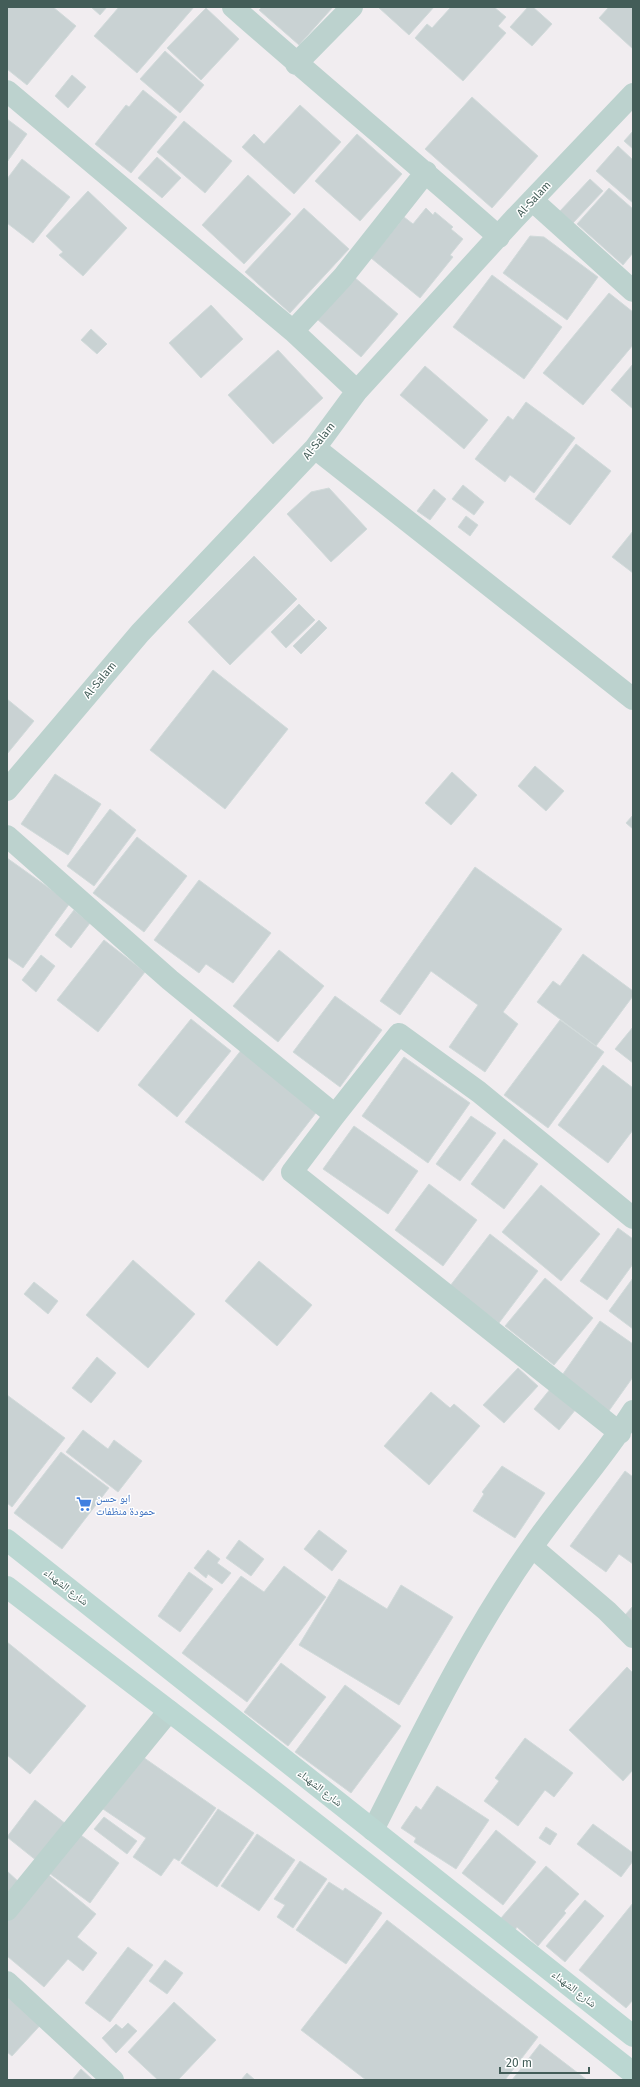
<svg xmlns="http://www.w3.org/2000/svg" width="640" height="2087" viewBox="0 0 640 2087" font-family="'Fira Sans','Noto Naskh Arabic',sans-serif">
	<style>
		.building { fill: #c9d2d3; stroke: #d1dada }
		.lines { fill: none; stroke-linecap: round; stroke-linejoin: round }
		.minor { stroke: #bcd2ce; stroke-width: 22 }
		.secondary { stroke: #bbd7d2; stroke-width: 22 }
		.labels { text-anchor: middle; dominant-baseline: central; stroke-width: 3; stroke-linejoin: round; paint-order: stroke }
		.street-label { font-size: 11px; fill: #435d58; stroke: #fff }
		.shop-label { font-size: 11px; fill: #366cbe; stroke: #fff; text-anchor: start }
	</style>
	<rect width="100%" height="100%" fill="#f1edf0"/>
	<!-- building -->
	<path class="building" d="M 7,7 L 53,7 L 76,26 L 27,85 L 7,69 Z
		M 91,7 L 107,7 L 100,15 Z
		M 119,7 L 194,7 L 137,73 L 94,36 Z
		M 262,7 L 333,7 L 299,45 L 259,10 Z
		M 378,7 L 434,7 L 409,35 Z
		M 451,7 L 494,7 L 506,17 L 498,26 L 506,33 L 463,81 L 415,38 L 427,24 L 432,28 Z
		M 528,7 L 533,7 L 552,24 L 532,46 L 510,27 Z
		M 609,7 L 633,7 L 633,49 L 599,18 Z
		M 206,8 L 239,39 L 201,80 L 167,48 Z
		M 165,51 L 204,85 L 180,113 L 140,79 Z
		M 72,75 L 86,87 L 68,108 L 55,96 Z
		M 143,90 L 177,117 L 131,173 L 95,144 L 126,105 L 129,107 Z
		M 472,97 L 538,156 L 492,208 L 425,149 Z
		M 300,105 L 341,142 L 294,194 L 242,147 L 254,134 L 264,144 Z
		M 7,119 L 27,134 L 7,162 Z
		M 184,121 L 232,161 L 205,193 L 157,152 Z
		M 633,131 L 633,149 L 624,141 Z
		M 357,134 L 402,174 L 360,221 L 315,181 Z
		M 618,146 L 633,160 L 633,203 L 596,171 Z
		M 157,157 L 181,178 L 162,198 L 138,178 Z
		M 22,159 L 70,197 L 33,243 L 7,223 L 7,179 Z
		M 248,175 L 291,214 L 244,264 L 202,225 Z
		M 590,179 L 603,191 L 573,223 L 560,211 Z
		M 609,188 L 633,209 L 633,253 L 623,265 L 577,224 Z
		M 88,191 L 127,228 L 83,276 L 59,255 L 63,252 L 46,236 Z
		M 304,208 L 349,249 L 290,313 L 245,272 Z
		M 426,208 L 433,215 L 435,212 L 453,227 L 451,229 L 463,239 L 450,255 L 453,257 L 420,298 L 371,258 L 404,217 L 413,224 Z
		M 530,236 L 544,237 L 598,277 L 567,320 L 503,273 Z
		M 492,275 L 562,327 L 524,379 L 453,327 Z
		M 354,277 L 398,314 L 361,357 L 317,319 Z
		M 609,293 L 633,312 L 633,345 L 583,405 L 543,373 Z
		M 211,305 L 243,339 L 201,378 L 169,343 Z
		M 91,329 L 107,344 L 97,354 L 81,340 Z
		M 278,350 L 323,398 L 273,444 L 228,395 Z
		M 633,364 L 633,409 L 611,390 Z
		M 425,366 L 488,420 L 464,449 L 400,395 Z
		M 526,402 L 575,438 L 534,493 L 510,475 L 505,482 L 475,459 L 508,416 L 513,420 Z
		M 576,444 L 611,471 L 570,525 L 535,499 Z
		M 463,485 L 484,502 L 474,515 L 452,499 Z
		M 329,488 L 367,529 L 331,562 L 287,514 L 311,492 Z
		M 434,489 L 446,499 L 430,520 L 417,511 Z
		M 466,516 L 478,525 L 470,536 L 458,527 Z
		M 633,531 L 633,573 L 612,557 Z
		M 254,556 L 297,599 L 230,665 L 188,622 Z
		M 299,604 L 315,620 L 286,648 L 271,632 Z
		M 319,620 L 327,628 L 301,654 L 293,646 Z
		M 213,670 L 288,729 L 225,809 L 150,750 Z
		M 7,699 L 34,721 L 7,754 Z
		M 535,766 L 564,791 L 546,811 L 518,786 Z
		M 452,772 L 477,795 L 451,825 L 425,803 Z
		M 55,774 L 101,804 L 68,855 L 21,824 Z
		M 110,809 L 136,830 L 94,886 L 67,866 Z
		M 633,815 L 633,829 L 626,823 Z
		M 137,837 L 187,876 L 144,932 L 93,893 Z
		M 7,858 L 70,903 L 23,968 L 7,957 Z
		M 475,867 L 562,929 L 503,1012 L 518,1024 L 485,1072 L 449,1047 L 478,1005 L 431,971 L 400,1015 L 380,1001 Z
		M 199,880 L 271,933 L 233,983 L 206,964 L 199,973 L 154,940 Z
		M 74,910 L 90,923 L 71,948 L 55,935 Z
		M 104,940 L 145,972 L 98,1032 L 57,1000 Z
		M 279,950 L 324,986 L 278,1042 L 233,1006 Z
		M 583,954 L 633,991 L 633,996 L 596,1046 L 537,1002 L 553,981 L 560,986 Z
		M 41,955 L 55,966 L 36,992 L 22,980 Z
		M 335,996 L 382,1030 L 340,1087 L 293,1052 Z
		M 191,1019 L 231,1051 L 177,1117 L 138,1085 Z
		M 560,1020 L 604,1052 L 548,1128 L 504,1095 Z
		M 633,1027 L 633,1063 L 615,1049 Z
		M 242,1049 L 319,1109 L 263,1181 L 185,1122 Z
		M 404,1057 L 470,1103 L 428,1163 L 362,1116 Z
		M 603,1065 L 633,1088 L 633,1130 L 608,1163 L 558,1125 Z
		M 471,1116 L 496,1133 L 460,1181 L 436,1164 Z
		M 354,1126 L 418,1171 L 388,1214 L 323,1169 Z
		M 504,1139 L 538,1164 L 504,1209 L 471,1184 Z
		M 429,1184 L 477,1220 L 443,1266 L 395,1230 Z
		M 541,1185 L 600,1234 L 561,1281 L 502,1232 Z
		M 618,1228 L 633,1239 L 633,1264 L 607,1300 L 580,1281 Z
		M 490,1234 L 538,1271 L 499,1323 L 450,1286 Z
		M 133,1260 L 195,1314 L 148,1368 L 86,1315 Z
		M 259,1261 L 312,1305 L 277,1346 L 225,1301 Z
		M 545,1278 L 593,1318 L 554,1365 L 505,1326 Z
		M 633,1278 L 633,1329 L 609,1311 Z
		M 34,1282 L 58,1301 L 48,1314 L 24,1294 Z
		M 600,1321 L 633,1344 L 633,1377 L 606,1415 L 558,1381 Z
		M 97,1357 L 116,1373 L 91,1403 L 72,1388 Z
		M 518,1368 L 538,1386 L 504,1423 L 483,1405 Z
		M 551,1388 L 576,1409 L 559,1430 L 534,1409 Z
		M 431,1392 L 450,1408 L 454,1404 L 480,1426 L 429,1485 L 384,1446 Z
		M 7,1395 L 65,1438 L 12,1507 L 7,1503 Z
		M 83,1430 L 108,1449 L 114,1440 L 142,1461 L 118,1492 L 66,1452 Z
		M 61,1452 L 109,1488 L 62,1549 L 14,1513 Z
		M 502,1466 L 545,1493 L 515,1538 L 473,1511 L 484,1494 L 482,1492 Z
		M 625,1471 L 633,1477 L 633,1564 L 619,1554 L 606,1572 L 570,1546 Z
		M 319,1530 L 347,1551 L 332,1571 L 304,1549 Z
		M 239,1540 L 264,1559 L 251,1576 L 226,1558 Z
		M 208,1550 L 220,1559 L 217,1563 L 231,1573 L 222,1584 L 208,1574 L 206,1578 L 194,1568 Z
		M 284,1566 L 326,1597 L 247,1702 L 182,1653 L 241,1576 L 264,1592 Z
		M 189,1572 L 213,1589 L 180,1632 L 158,1616 Z
		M 339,1579 L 387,1609 L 401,1585 L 453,1617 L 399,1705 L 299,1645 Z
		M 633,1606 L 633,1622 L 625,1615 Z
		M 7,1642 L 86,1706 L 30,1774 L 7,1755 Z
		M 281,1663 L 326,1697 L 288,1746 L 244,1712 Z
		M 627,1667 L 633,1673 L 633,1770 L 623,1781 L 569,1730 Z
		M 345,1685 L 401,1726 L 351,1793 L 295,1752 Z
		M 525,1738 L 573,1773 L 554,1797 L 545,1790 L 518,1826 L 484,1801 L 499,1781 L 495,1778 Z
		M 140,1755 L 216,1808 L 179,1861 L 174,1858 L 161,1876 L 133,1857 L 146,1838 L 103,1809 Z
		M 437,1786 L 489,1820 L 456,1869 L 414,1842 L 416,1838 L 401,1828 L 416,1806 L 421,1810 Z
		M 35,1800 L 66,1824 L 37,1861 L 7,1837 Z
		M 218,1809 L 254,1833 L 217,1887 L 181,1863 Z
		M 104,1817 L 137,1841 L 127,1854 L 94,1829 Z
		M 593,1824 L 633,1853 L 633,1861 L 621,1877 L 577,1844 Z
		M 546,1827 L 557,1834 L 550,1845 L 539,1838 Z
		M 496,1830 L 536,1862 L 503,1905 L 462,1873 Z
		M 78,1833 L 119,1863 L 90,1903 L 49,1873 Z
		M 257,1834 L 295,1860 L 259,1911 L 221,1886 Z
		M 300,1861 L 327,1879 L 293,1928 L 277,1917 L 285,1905 L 274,1899 Z
		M 546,1866 L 579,1894 L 564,1911 L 566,1913 L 538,1946 L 517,1927 L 515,1930 L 501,1918 Z
		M 7,1871 L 21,1884 L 7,1899 Z
		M 45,1872 L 96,1914 L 77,1937 L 97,1953 L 83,1971 L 68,1959 L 44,1987 L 7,1956 L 7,1917 Z
		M 329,1882 L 343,1891 L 345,1888 L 382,1913 L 346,1964 L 296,1930 Z
		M 585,1900 L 604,1916 L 565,1962 L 546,1946 Z
		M 633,1903 L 633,2000 L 626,2008 L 579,1970 Z
		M 387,1920 L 538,2037 L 505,2080 L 366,2080 L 301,2030 Z
		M 128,1947 L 153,1965 L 110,2022 L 85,2003 Z
		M 165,1960 L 183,1973 L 167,1994 L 149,1981 Z
		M 7,1985 L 46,2019 L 12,2056 L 7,2052 Z
		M 174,2002 L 216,2040 L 178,2080 L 158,2080 L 128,2052 Z
		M 128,2023 L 137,2031 L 116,2053 L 102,2038 L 116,2024 L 122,2029 Z
		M 540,2044 L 587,2080 L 512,2080 Z
		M 81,2069 L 93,2080 L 72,2080 Z
		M 247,2073 L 255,2080 L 241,2080 Z"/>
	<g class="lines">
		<!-- minor -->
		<path class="minor" d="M 233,7 C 321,85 411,159 499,237
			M 296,64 L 352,7
			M 7,91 L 293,331 L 357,391
			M 532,200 L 633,291
			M 293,331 L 343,277 L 426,172
			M 315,448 L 633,699
			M 7,790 L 140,633 L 315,448 L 357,391 L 515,218 L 633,94
			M 7,836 L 170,980 L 335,1115
			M 620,1433 L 292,1172 L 335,1115 L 399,1034 L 479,1092 L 633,1218
			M 532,1547 L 607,1611 L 633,1637
			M 373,1830 C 422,1734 469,1636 532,1547 C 564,1501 603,1459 633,1411
			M 7,1910 L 169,1711
			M 7,1982 L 113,2080"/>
		<!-- secondary -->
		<path class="secondary" d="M 7,1540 L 633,2036
			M 7,1587 L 262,1782 L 633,2073"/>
	</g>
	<!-- icons -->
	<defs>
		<symbol id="supermarket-bare" viewBox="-9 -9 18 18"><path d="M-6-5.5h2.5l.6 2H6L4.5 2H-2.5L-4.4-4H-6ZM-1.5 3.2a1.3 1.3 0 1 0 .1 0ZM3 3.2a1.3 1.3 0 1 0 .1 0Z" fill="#3f7fe0" stroke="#fff" stroke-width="2.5" paint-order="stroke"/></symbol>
	</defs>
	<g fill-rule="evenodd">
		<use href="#supermarket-bare" x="73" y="1493" width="22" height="22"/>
	</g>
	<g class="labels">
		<!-- street labels -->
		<g class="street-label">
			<text transform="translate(534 199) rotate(-47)">Al-Salam</text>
			<text transform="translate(319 441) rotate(-51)">Al-Salam</text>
			<text transform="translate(100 680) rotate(-50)">Al-Salam</text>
			<text transform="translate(66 1587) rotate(38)">شارع الشهداء</text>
			<text transform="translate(320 1788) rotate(38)">شارع الشهداء</text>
			<text transform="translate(574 1989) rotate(38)">شارع الشهداء</text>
		</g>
		<!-- shop labels -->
		<g class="shop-label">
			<text x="96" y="1498">ابو حسن<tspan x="96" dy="13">حمودة منظفات</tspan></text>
		</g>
	</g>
	<!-- border -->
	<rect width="640" height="2087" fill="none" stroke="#435d58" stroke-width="16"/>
	<!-- scale -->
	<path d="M500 2067v6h89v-6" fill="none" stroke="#435d58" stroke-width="2"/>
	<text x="506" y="2067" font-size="12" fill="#435d58" stroke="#ffffff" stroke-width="3" paint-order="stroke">20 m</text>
</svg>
